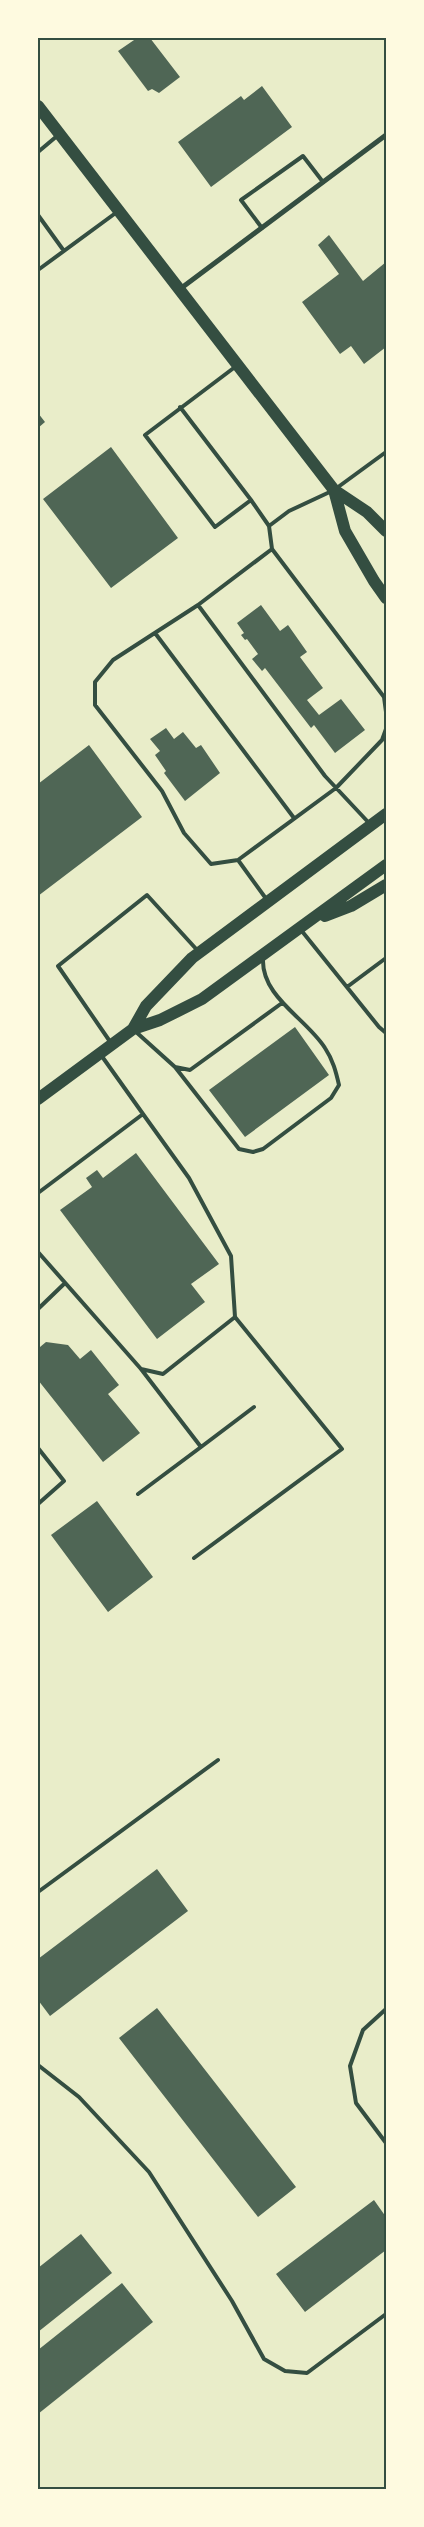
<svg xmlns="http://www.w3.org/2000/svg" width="424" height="2527" viewBox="0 0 424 2527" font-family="'Exo 2',sans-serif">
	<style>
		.building { fill: #4f6655 }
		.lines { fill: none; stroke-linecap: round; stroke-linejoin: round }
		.service { stroke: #344e41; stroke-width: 4 }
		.minor { stroke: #344e41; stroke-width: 5 }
		.primary { stroke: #344e41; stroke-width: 12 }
		.neatline { fill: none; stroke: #344e41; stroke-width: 2 }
	</style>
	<rect width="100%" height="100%" fill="#e9edc9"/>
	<!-- building -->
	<path class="building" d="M 137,38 L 150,38 L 180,77 L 159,93 L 152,89 L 148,91 L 118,51 Z
		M 262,86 L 292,127 L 211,187 L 178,142 L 241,96 L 244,100 Z
		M 329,235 L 363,281 L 386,262 L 386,347 L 364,364 L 351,346 L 340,354 L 302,302 L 339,274 L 318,245 Z
		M 38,413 L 45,422 L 38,428 Z
		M 111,447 L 178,538 L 111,588 L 43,499 Z
		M 261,605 L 280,631 L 288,625 L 307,652 L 300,657 L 323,688 L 307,700 L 319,715 L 341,699 L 365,730 L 335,753 L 314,725 L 311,728 L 265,668 L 262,671 L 252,659 L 258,654 L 247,639 L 245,640 L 241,635 L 244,633 L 237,623 Z
		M 166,728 L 174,739 L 183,732 L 196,748 L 201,745 L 220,773 L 185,801 L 164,773 L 166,771 L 155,755 L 160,751 L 150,739 Z
		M 89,745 L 142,817 L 38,896 L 38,784 Z
		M 295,1027 L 329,1075 L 245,1137 L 209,1090 Z
		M 136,1153 L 219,1264 L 191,1284 L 205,1302 L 157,1339 L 60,1210 L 92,1187 L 86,1178 L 97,1170 L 103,1178 Z
		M 46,1342 L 68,1345 L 80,1359 L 91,1350 L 119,1385 L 108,1394 L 140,1433 L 103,1462 L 38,1380 L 38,1344 L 40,1347 Z
		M 97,1501 L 153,1577 L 108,1612 L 51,1535 Z
		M 157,1869 L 188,1911 L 50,2016 L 38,2000 L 38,1959 Z
		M 157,2008 L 296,2187 L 258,2217 L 119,2038 Z
		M 374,2200 L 386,2217 L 386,2250 L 305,2312 L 276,2274 Z
		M 81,2234 L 112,2273 L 38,2332 L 38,2268 Z
		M 122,2283 L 153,2322 L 38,2414 L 38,2350 Z"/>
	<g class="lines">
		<!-- service -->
		<path class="service" d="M 38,152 L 57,136
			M 38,215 L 64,251
			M 262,228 L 241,200 L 303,156 L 323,182
			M 38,270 L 117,212
			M 180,407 L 251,500 L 215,527 L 145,435 L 235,367
			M 251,500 L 269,526 L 289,511 L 334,490 L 386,452
			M 269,526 L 272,549
			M 198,605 L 113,660 L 95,682 L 95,705 L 162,791 L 184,833 L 211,864 L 238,860 L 336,788 L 382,740 L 386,729
			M 155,633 L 294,818
			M 369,823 L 325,776 L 198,605 L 272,549 L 384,697 L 386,712
			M 238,860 L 267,900
			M 301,930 L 379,1027 L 386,1033
			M 347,987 L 386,958
			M 135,1031 L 175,1067 L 190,1070 L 282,1003
			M 111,1043 L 58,966 L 147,895 L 198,951
			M 101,1055 L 143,1114
			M 175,1067 L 239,1149 L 253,1152 L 263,1149 L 331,1098 L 339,1085 C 336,1072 333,1060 325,1048 C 306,1018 261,997 263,958
			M 38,1193 L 143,1114 L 189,1178 L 231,1256 L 235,1317 L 163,1374 L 141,1369 L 38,1252
			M 38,1309 L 65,1283
			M 141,1369 L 201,1447 L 254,1407
			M 38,1448 L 64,1481 L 38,1504
			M 138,1494 L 201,1447
			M 194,1558 L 342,1449 L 235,1317
			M 38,1892 L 218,1760
			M 386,2009 L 363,2030 L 350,2066 L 356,2103 L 386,2143
			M 38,2065 L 79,2097 L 149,2172 L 232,2301 L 264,2359 L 285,2371 L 307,2373 L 386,2314"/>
		<!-- minor -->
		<path class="minor" d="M 180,289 L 386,135"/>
		<!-- primary -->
		<path class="primary" d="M 38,106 L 334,490 L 367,512 L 386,531
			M 334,490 L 345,531 L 374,581 L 386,598
			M 325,916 L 351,906 L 386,885
			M 133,1029 L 146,1006 L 192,958 L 386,814
			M 38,1099 L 133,1029 L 160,1020 L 202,999 L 386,865"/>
	</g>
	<!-- border -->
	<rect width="424" height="2527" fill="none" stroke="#fefae0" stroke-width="78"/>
	<rect x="39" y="39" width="346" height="2449" class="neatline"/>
</svg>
